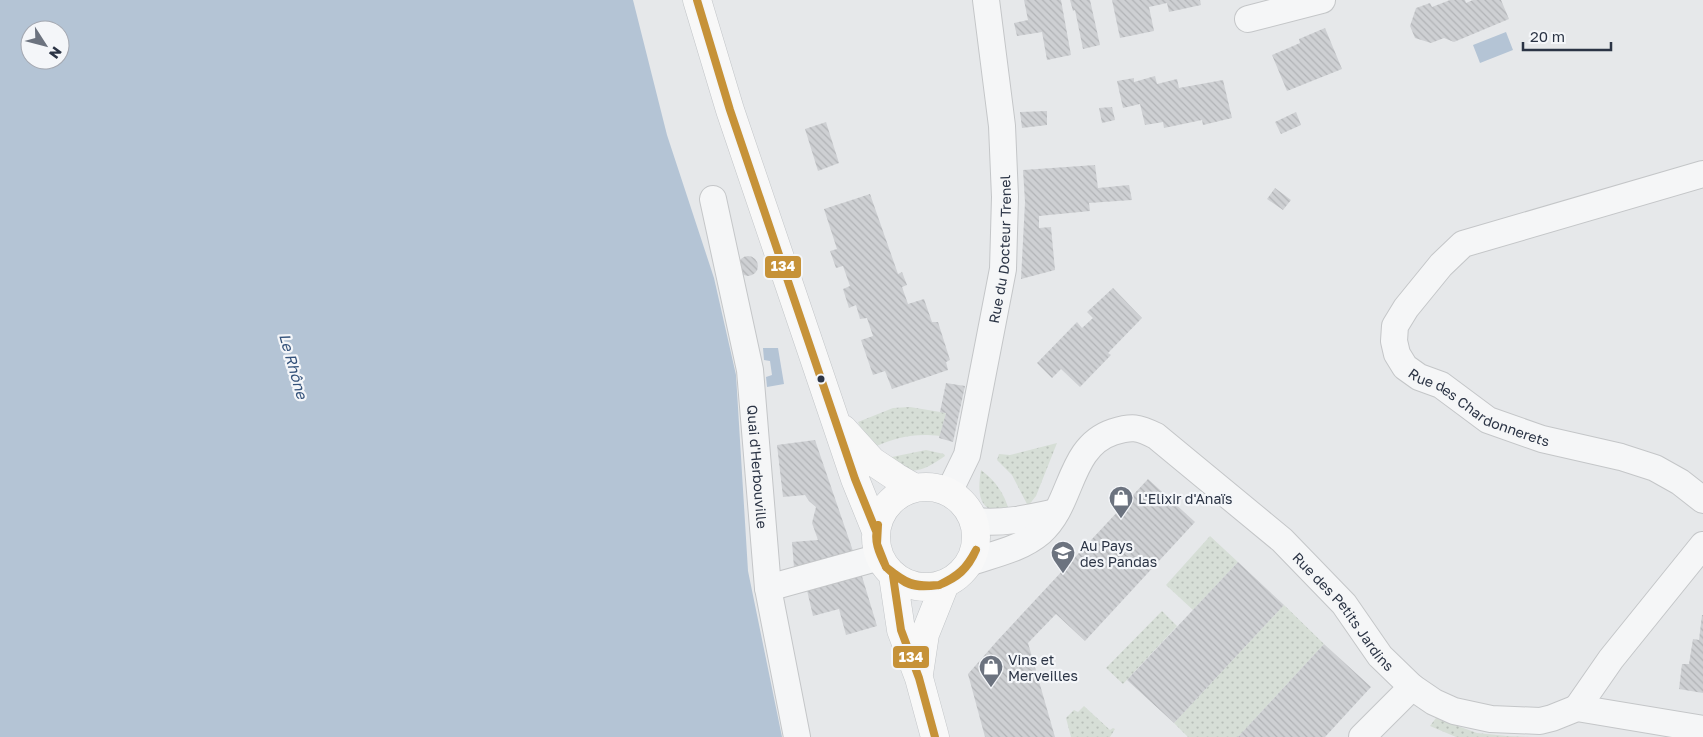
<svg xmlns="http://www.w3.org/2000/svg" width="1703" height="737" viewBox="0 0 1703 737" font-family="'Golos Text',sans-serif">
	<style>
		.grass { fill: url(#grass-dots) }
		.water { fill: #b4c4d5; fill-rule: evenodd }
		.building { fill: url(#building-back-hatch) }
		.lines { fill: none; stroke-linecap: round; stroke-linejoin: round }
		.street-casing { stroke: #c4c6c8; stroke-width: 28 }
		.primary-casing { stroke: #c2c5c8; stroke-width: 29 }
		.street { stroke: #f5f6f7; stroke-width: 26 }
		.primary { stroke: #f8f8f8; stroke-width: 28 }
		.bus-1-casing { stroke: #f4f6f9; stroke-width: 11 }
		.bus-1 { stroke: #c69238; stroke-width: 8 }
		.bus-dot { fill: #2b3445; stroke: #f4f6f9; stroke-width: 2 }
		.labels { text-anchor: middle; dominant-baseline: central; stroke-width: 4.5; stroke-linejoin: round; paint-order: stroke }
		.street-label { font-size: 14px; fill: #2b3445; stroke: #f4f6f9 }
		.poi-label { font-size: 14px; fill: #2b3445; stroke: #f4f6f9; text-anchor: start }
		.water-label { font-size: 15px; font-style: italic; fill: #34527a; stroke: #f4f6f9 }
		.line-badge { stroke: #f4f6f9; stroke-width: 2 }
		.badge-label { font-size: 14px; text-anchor: middle; font-weight: bold; fill: #fff }
	</style>
	<defs>
		<pattern id="grass-dots" width="8" height="8" patternUnits="userSpaceOnUse" patternTransform="scale(1.25)"><rect width="8" height="8" fill="#d6ded6"/><path d="M2 2h.1M6 6h.1" fill="none" stroke="#b8bfb9" stroke-width="1.8" stroke-linecap="round"/></pattern>
		<pattern id="building-back-hatch" width="6" height="6" patternUnits="userSpaceOnUse" patternTransform="scale(1.25)"><rect width="6" height="6" fill="#ced0d3"/><path d="M-1 5l2 2M0 0l6 6M5-1l2 2" fill="none" stroke="#b1b3b6"/></pattern>
	</defs>
	<rect width="100%" height="100%" fill="#e6e8ea"/>
	<!-- grass -->
	<path class="grass" d="M 910,407 L 946,413 L 940,436 C 914,433 898,437 874,447 L 865,437 L 858,422 L 893,408 Z
		M 1057,443 L 1036,496 L 1028,506 L 1012,475 L 997,460 L 999,454 L 1010,455 Z
		M 926,450 L 944,454 L 945,456 C 933,464 918,475 904,469 C 898,467 892,461 887,458 Z
		M 981,470 C 997,482 1006,496 1010,515 C 1004,513 996,513 991,510 C 976,503 979,483 981,470 Z
		M 1210,536 L 1238,562 L 1193,610 L 1166,585 Z
		M 1284,605 L 1324,644 L 1238,737 L 1188,737 L 1174,723 Z
		M 1162,611 L 1177,626 L 1123,684 L 1106,668 Z
		M 1084,706 L 1110,730 L 1113,728 L 1115,729 L 1110,737 L 1071,737 L 1066,718 L 1074,710 L 1078,712 Z
		M 1436,718 L 1477,733 L 1507,736 L 1533,737 L 1456,737 L 1430,726 Z"/>
	<!-- water -->
	<path class="water" d="M 0,0 L 633,0 L 667,135 L 714,278 L 736,375 L 748,571 L 782,737 L 0,737 ZM 30,30 L 60,30 L 60,60 L 30,60 Z
		M 1506,32 L 1513,50 L 1480,63 L 1473,45 Z
		M 763,348 L 778,348 L 784,384 L 767,387 L 766,377 L 772,375 L 770,361 L 764,360 Z"/>
	<!-- building -->
	<path class="building" d="M 1024,0 L 1061,0 L 1071,55 L 1047,60 L 1042,32 L 1017,36 L 1014,23 L 1028,20 Z
		M 1070,0 L 1090,0 L 1100,45 L 1083,49 L 1075,10 L 1073,11 Z
		M 1112,0 L 1200,0 L 1201,5 L 1169,12 L 1167,3 L 1149,7 L 1154,31 L 1120,38 Z
		M 1450,0 L 1465,0 L 1466,3 L 1473,0 L 1501,0 L 1509,19 L 1454,42 L 1444,38 L 1431,43 L 1415,38 L 1410,26 L 1416,8 L 1430,3 L 1432,7 Z
		M 1325,28 L 1342,69 L 1287,91 L 1272,55 L 1300,43 L 1299,39 Z
		M 1155,76 L 1157,84 L 1177,79 L 1179,88 L 1223,80 L 1232,118 L 1203,125 L 1202,120 L 1164,128 L 1163,122 L 1145,125 L 1140,104 L 1123,108 L 1117,81 L 1134,78 L 1134,82 Z
		M 1112,107 L 1115,120 L 1102,123 L 1099,108 Z
		M 1047,111 L 1047,125 L 1022,128 L 1020,112 Z
		M 1296,112 L 1301,125 L 1281,134 L 1275,122 Z
		M 826,122 L 839,163 L 818,171 L 805,129 Z
		M 1095,165 L 1098,188 L 1129,185 L 1132,200 L 1089,203 L 1090,211 L 1039,216 L 1039,228 L 1051,227 L 1055,270 L 1021,279 L 1025,202 L 1023,170 Z
		M 1275,188 L 1291,200 L 1283,210 L 1267,199 Z
		M 870,194 L 898,274 L 902,272 L 907,285 L 902,287 L 908,304 L 924,299 L 932,322 L 938,322 L 950,360 L 946,362 L 948,370 L 892,389 L 885,371 L 873,375 L 861,340 L 873,336 L 867,318 L 860,319 L 856,305 L 849,308 L 843,289 L 850,286 L 843,266 L 836,268 L 830,251 L 837,249 L 824,209 Z
		M738 266a10 10 0 1 1 20 0a10 10 0 1 1-20 0Z
		M 1113,288 L 1142,318 L 1108,353 L 1111,355 L 1080,387 L 1061,369 L 1052,378 L 1037,363 L 1077,322 L 1082,328 L 1093,318 L 1087,312 Z
		M 946,383 L 965,386 L 953,442 L 939,438 L 946,413 L 940,412 Z
		M 815,440 L 853,551 L 794,568 L 792,542 L 818,540 L 812,523 L 816,507 L 809,501 L 805,495 L 783,497 L 777,445 Z
		M 1148,479 L 1195,522 L 1085,641 L 1056,614 L 1028,643 L 1055,737 L 985,737 L 968,674 L 997,641 Z
		M 1238,562 L 1284,605 L 1174,723 L 1127,680 Z
		M 861,573 L 877,626 L 846,635 L 839,609 L 813,616 L 806,586 Z
		M 1702,615 L 1703,615 L 1703,693 L 1679,689 L 1682,664 L 1689,664 L 1693,639 L 1699,640 Z
		M 1324,644 L 1371,687 L 1325,737 L 1238,737 Z"/>
	<g class="lines">
		<defs>
			<g id="street">
				<path d="M 1248,19 L 1322,0"/>
				<path id="s1" d="M 1703,174 L 1463,244 L 1441,265 L 1406,308 L 1395,326 L 1394,341 L 1397,354 L 1405,367 L 1419,377 L 1441,385 L 1488,420 L 1542,439 L 1621,457 L 1655,468 L 1680,482 L 1703,500"/>
				<path id="s2" d="M 713,199 L 750,370 L 768,588 L 797,737"/>
				<path id="s3" d="M 949,492 L 967,455 L 1003,269 L 1005,197 L 1002,126 L 986,0"/>
				<path d="M 975,521 C 1003,524 1029,518 1056,512"/>
				<path id="s4" d="M 971,562 C 995,554 1021,549 1041,532 C 1073,504 1068,447 1113,432 C 1132,426 1138,427 1156,436 L 1282,540 L 1344,604 L 1380,656 L 1412,687 L 1434,702 L 1454,711 L 1491,719 L 1540,721 L 1552,718 L 1577,708 L 1703,729"/>
				<path d="M 768,588 L 880,557"/>
				<path d="M 1577,708 L 1611,659 L 1703,545"/>
				<path d="M 1362,737 L 1412,687"/>
			</g>
			<path id="primary" d="M 697,0 L 730,110 L 855,479 L 876,531
				M 843,429 L 872,461 L 896,477 L 915,488
				M876 537a50 50 0 1 1 100 0a50 50 0 1 1-100 0Z
				M 893,576 L 901,630 L 919,678 L 935,737
				M 919,674 L 925,634 L 945,584"/>
		</defs>
		<!-- street casing -->
		<use href="#street" class="street-casing"/>
		<!-- primary casing -->
		<use href="#primary" class="primary-casing"/>
		<!-- street -->
		<use href="#street" class="street"/>
		<!-- primary -->
		<use href="#primary" class="primary"/>
		<defs>
			<path id="bus-1" d="M 697,0 L 730,110 L 855,479 L 876,531
				M 878,525 L 877,544 L 886,567
				M 878,525 C 873,540 879,553 886,567
				M 886,567 C 906,583 913,587 939,585
				M 886,567 C 905,585 912,589 939,585
				M 893,576 L 901,630 L 919,678 L 935,737
				M 939,585 C 958,576 966,569 976,550
				M 939,585 C 957,578 968,569 976,550"/>
		</defs>
		<!-- bus-1 casing -->
		<use href="#bus-1" class="bus-1-casing"/>
		<!-- bus-1 -->
		<use href="#bus-1" class="bus-1"/>
	</g>
	<!-- icons -->
	<defs>
		<symbol id="shop-pin" viewBox="-11 -11 22 30"><path d="M0 17L-7.5 6A9.5 9.5 0 1 1 7.5 6Z" fill="#6c737f" stroke="#f4f6f9"/><path d="M-5-2.5h2.3a2.7 3.5 0 0 1 5.4 0H5L5.5 6h-11ZM-1.5-2.5h3a1.5 2.3 0 0 0-3 0Z" fill="#fff"/></symbol>
		<symbol id="school-pin" viewBox="-11 -11 22 30"><path d="M0 17L-7.5 6A9.5 9.5 0 1 1 7.5 6Z" fill="#6c737f" stroke="#f4f6f9"/><path d="M0-5L7-2L0 1L-7-2ZM-4 1L0 2.5L4 1V4Q0 6-4 4Z" fill="#fff"/></symbol>
	</defs>
	<g fill-rule="evenodd">
		<use href="#shop-pin" x="1107" y="484" width="28" height="38"/>
		<use href="#school-pin" x="1049" y="539" width="28" height="38"/>
		<use href="#shop-pin" x="977" y="653" width="28" height="38"/>
	</g>
	<!-- markers -->
	<circle class="bus-dot" cx="821" cy="379" r="4.5"/>
	<g class="labels">
		<!-- street labels -->
		<g class="street-label">
			<text stroke="none"><textPath href="#s3" startOffset="250">Rue du Docteur Trenel</textPath></text>
			<text stroke="none"><textPath href="#s1" startOffset="486">Rue des Chardonnerets</textPath></text>
			<text stroke="none"><textPath href="#s2" startOffset="272">Quai d'Herbouville</textPath></text>
			<text stroke="none"><textPath href="#s4" startOffset="506">Rue des Petits Jardins</textPath></text>
		</g>
		<!-- poi labels -->
		<g class="poi-label">
			<text x="1138" y="498">L'Elixir d'Anaïs</text>
			<text x="1080" y="545">Au Pays<tspan x="1080" dy="16">des Pandas</tspan></text>
			<text x="1008" y="659">Vins et<tspan x="1008" dy="16">Merveilles</tspan></text>
		</g>
		<!-- water labels -->
		<g class="water-label">
			<text transform="translate(294 366) rotate(74)">Le Rhône</text>
		</g>
	</g>
	<g class="line-badge">
		<rect x="764" y="255" width="38" height="24" rx="5" fill="#c69238"/>
		<rect x="892" y="645" width="38" height="24" rx="5" fill="#c69238"/>
	</g>
	<g class="badge-label">
		<text x="783" y="271">134</text>
		<text x="911" y="662">134</text>
	</g>
	<!-- north arrow -->
	<g transform="translate(45 45) rotate(126)"><circle r="24" fill="#f4f6f9" stroke="#a4a8b1"/>
	<path d="M0-4L9 19L0 12L-9 19Z" fill="#6c737f"/>
	<text y="-8" font-size="14" font-weight="bold" text-anchor="middle" fill="#2b3445">N</text>
	</g>
	<!-- scale -->
	<path d="M1523 42v8h88v-8" fill="none" stroke="#2b3445" stroke-width="2.5"/>
	<text x="1530" y="42" font-size="15" fill="#2b3445" stroke="#f4f6f9" stroke-width="4" paint-order="stroke">20 m</text>
</svg>
